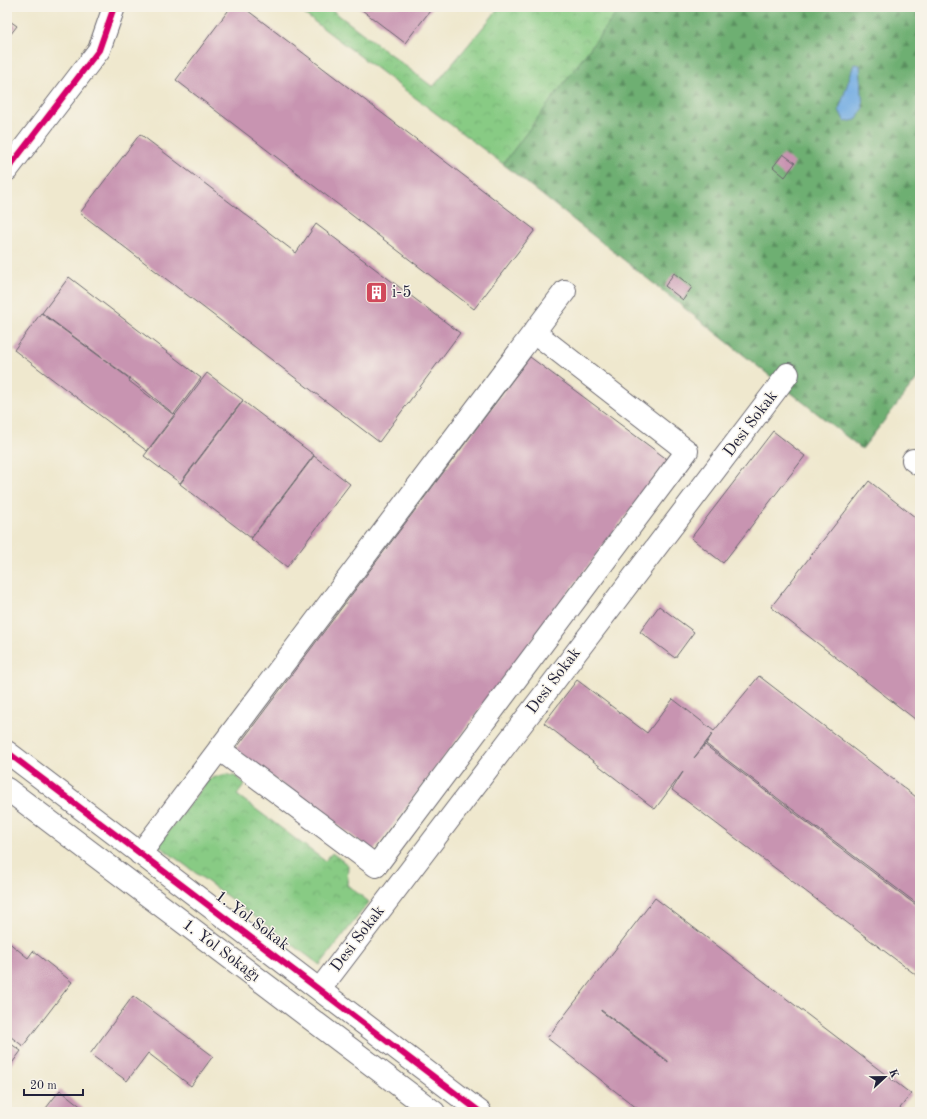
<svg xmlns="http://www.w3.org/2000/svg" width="927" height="1119" viewBox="0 0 927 1119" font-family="'Old Standard TT',serif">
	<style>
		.forest { fill: url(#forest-firs); stroke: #486856 }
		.park { fill: url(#park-crowns); stroke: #557660 }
		.water { fill: #72ace2; stroke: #4a678e }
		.building { fill: #c894b1; fill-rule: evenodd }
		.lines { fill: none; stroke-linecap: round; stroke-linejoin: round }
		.minor-casing { stroke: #6a676e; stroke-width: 24 }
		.minor { stroke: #fff; stroke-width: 22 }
		.cycleway-casing { stroke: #f7f3e8; stroke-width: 8 }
		.cycleway { stroke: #d6006c; stroke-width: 6 }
		.labels { text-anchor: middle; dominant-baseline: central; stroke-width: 3; stroke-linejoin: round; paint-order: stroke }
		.poi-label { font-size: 16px; fill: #22223b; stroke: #f7f3e8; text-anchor: start }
		.street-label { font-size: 16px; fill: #22223b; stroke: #f7f3e8 }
	</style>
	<defs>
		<pattern id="forest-firs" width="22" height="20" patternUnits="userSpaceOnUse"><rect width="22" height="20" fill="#6eaf72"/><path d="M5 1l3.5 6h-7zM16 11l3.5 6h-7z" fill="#5a8e5f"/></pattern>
		<pattern id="park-crowns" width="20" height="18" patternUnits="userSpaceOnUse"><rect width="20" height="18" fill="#88cb84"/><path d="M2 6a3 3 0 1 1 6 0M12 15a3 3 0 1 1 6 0" fill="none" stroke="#75ae73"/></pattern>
	</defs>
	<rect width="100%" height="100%" fill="#f7f3e8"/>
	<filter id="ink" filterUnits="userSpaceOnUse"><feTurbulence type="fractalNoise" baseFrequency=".025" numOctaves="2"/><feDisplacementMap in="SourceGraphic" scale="8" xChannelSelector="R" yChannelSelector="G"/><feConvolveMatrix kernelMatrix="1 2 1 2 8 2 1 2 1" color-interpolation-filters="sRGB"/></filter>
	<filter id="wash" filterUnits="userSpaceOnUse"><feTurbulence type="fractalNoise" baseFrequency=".012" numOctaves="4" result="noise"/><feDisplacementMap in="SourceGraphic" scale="16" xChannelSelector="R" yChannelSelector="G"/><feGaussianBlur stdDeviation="0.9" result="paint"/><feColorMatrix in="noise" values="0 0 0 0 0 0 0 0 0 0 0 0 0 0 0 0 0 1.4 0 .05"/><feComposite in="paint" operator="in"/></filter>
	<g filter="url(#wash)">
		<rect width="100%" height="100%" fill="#efe8ce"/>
		<!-- forest -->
		<path class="forest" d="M 621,7 L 920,7 L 920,375 L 862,449 L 503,164 Z"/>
		<!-- park -->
		<path class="park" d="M 295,7 L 328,7 L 433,87 L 500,7 L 621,7 L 503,164 Z
			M 226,774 L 237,777 L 245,784 L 237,795 L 325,861 L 332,853 L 348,865 L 347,885 L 369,902 L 320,965 L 158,845 L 209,779 Z"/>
		<!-- water -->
		<path class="water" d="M 854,64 L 860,65 L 863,109 L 856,120 L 845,122 L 839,110 Z"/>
		<g id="blocks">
			<!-- building -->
			<path class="building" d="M 231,7 L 243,7 L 535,230 L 474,309 L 176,80 Z
				M 358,7 L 433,7 L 405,43 Z
				M 7,19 L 17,26 L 7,39 Z
				M 140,134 L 296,253 L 316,224 L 460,333 L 379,442 L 80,213 Z
				M 783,154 L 795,163 L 785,177 L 773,167 Z
				M 674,273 L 692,287 L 683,300 L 665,286 Z
				M 69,277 L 201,378 L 174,414 L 131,379 L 42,313 Z
				M 41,313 L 130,379 L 129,381 L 174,415 L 147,451 L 14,350 Z
				M 530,357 L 668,460 L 373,851 L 235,750 Z
				M 207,373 L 243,400 L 180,483 L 144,456 Z
				M 243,401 L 314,455 L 251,538 L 180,484 Z
				M 773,431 L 805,456 L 723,563 L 691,538 Z
				M 314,456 L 350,484 L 287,567 L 251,539 Z
				M 869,481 L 920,521 L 920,723 L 771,607 Z
				M 659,606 L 694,632 L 675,658 L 640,632 Z
				M 759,676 L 920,800 L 920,906 L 706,744 L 713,733 L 694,758 L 705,745 L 920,908 L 920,978 L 672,790 L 683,772 L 655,809 L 544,723 L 577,680 L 647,733 L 673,699 L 714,731 Z
				M 655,898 L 911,1094 L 897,1112 L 642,1112 L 547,1038 ZM 601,1010 L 668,1061 L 668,1062 L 601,1011 Z
				M 7,941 L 28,958 L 33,951 L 72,982 L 23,1046 L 7,1034 Z
				M 133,996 L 213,1056 L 191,1086 L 148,1053 L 127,1081 L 90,1054 Z
				M 7,1041 L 21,1051 L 7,1070 Z
				M 60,1090 L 88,1112 L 43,1112 Z"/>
		</g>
	</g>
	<g filter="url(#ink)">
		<use href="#blocks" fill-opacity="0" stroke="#6a676e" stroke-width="1"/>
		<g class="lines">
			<defs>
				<path id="minor" d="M 7,170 L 99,50 L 114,7
					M 913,460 L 920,465
					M 219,749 L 376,866 L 687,451 L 534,332
					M 7,752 C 164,873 323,991 480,1112
					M 7,789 L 434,1112
					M 140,854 L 565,291
					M 320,989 L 788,374"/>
			</defs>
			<!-- minor casing -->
			<use href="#minor" class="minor-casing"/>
			<!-- minor -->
			<use href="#minor" class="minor"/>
			<defs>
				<path id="cycleway" d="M 7,170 L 99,50 L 114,7
					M 7,752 C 164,873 323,991 480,1112"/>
			</defs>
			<!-- cycleway casing -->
			<use href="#cycleway" class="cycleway-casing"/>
			<!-- cycleway -->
			<use href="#cycleway" class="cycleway"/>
		</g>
	</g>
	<!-- icons -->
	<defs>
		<symbol id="building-square" viewBox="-11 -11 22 22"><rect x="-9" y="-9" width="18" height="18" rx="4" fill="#d1495b" stroke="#f7f3e8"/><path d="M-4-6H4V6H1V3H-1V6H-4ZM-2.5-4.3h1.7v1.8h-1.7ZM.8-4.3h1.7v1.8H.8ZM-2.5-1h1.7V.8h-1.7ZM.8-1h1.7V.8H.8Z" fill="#fff"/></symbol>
	</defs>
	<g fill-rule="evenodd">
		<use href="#building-square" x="364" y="280" width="25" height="25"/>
	</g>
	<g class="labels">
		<!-- poi labels -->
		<g class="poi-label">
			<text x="392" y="293">i-5</text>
		</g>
		<!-- street labels -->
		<g class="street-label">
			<text transform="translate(751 424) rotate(-53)">Desi Sokak</text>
			<text transform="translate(554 681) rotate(-53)">Desi Sokak</text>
			<text transform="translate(252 921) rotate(37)">1. Yol Sokak</text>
			<text transform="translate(358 939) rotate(-53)">Desi Sokak</text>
			<text transform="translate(221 951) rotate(37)">1. Yol Sokağı</text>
		</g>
	</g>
	<!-- margin -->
	<rect width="927" height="1119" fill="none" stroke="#f7f3e8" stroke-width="24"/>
	<!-- north arrow -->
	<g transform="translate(885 1077) rotate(68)" stroke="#f7f3e8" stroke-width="3" paint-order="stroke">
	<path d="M0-3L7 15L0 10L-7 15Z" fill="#22223b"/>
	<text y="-6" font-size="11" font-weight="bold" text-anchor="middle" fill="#22223b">K</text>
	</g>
	<!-- scale -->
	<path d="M24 1089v6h59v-6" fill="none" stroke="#22223b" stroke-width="2"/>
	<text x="30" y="1089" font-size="12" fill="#22223b" stroke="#f7f3e8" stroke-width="3" paint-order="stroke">20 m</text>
</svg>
